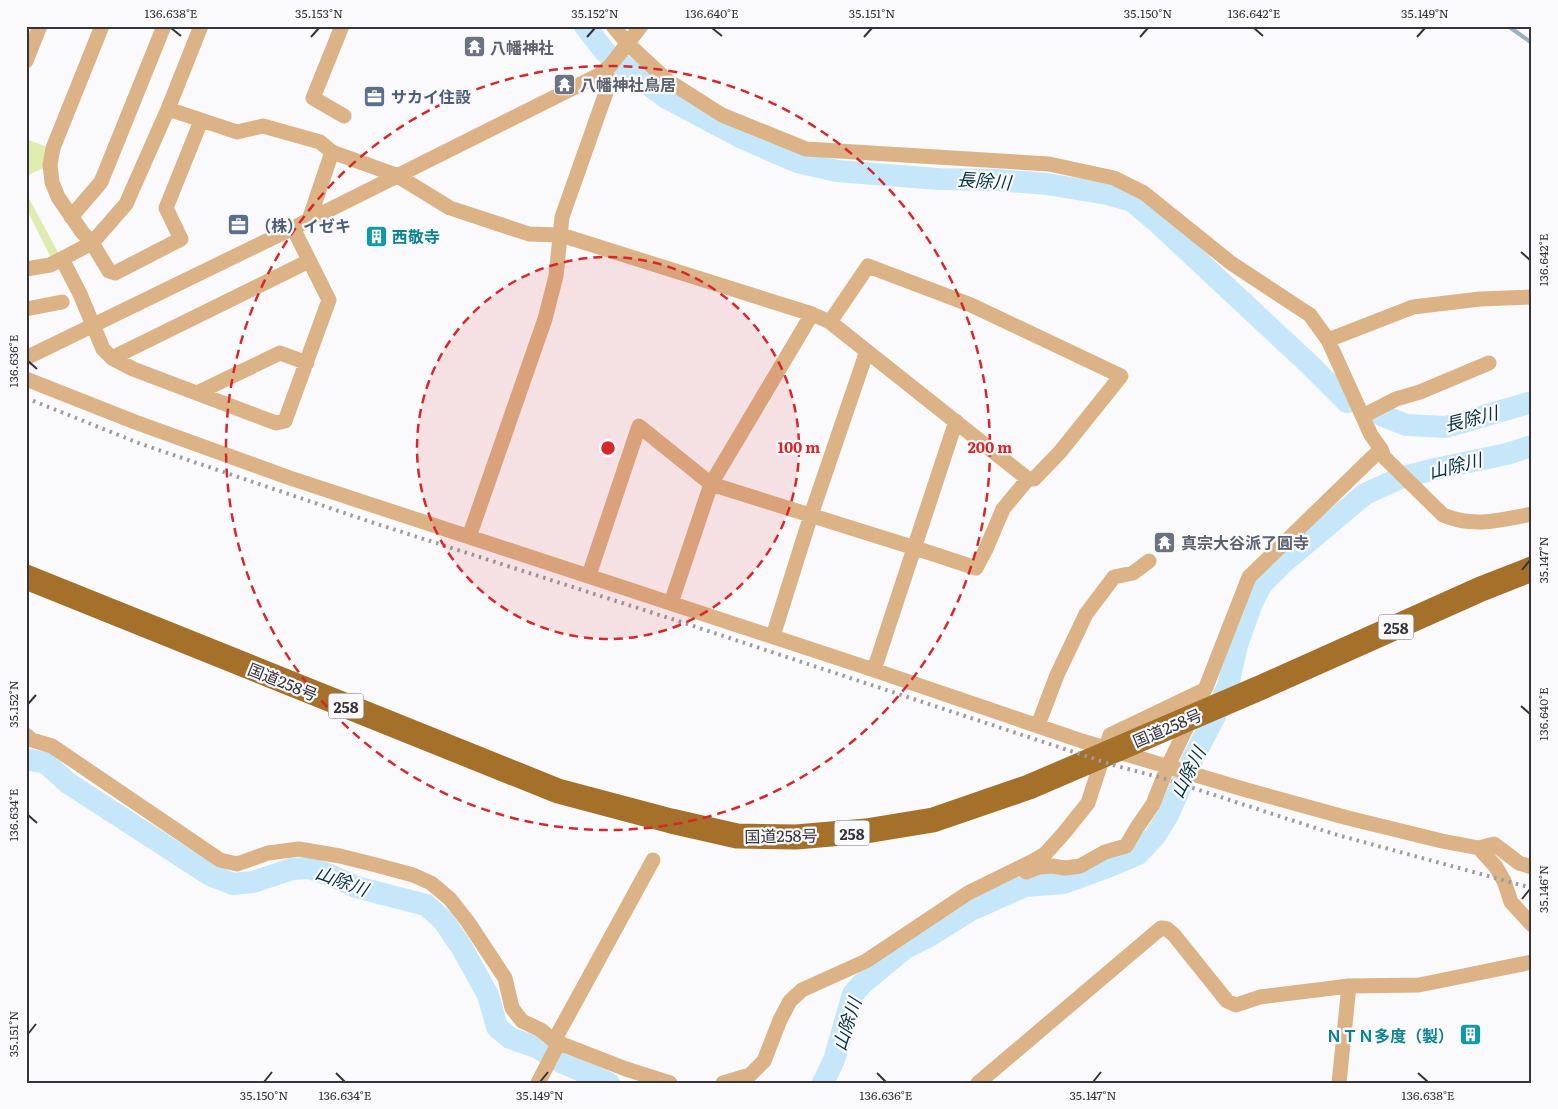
<svg xmlns="http://www.w3.org/2000/svg" width="1558" height="1109" viewBox="0 0 1558 1109" font-family="Literata,'Noto Sans JP',serif">
	<style>
		.park { fill: #deedaf }
		.lines { fill: none; stroke-linecap: round; stroke-linejoin: round }
		.stream { stroke: #9ab1c0; stroke-width: 4 }
		.river { stroke: #c5e7f9; stroke-width: 22 }
		.minor { stroke: #dbb386; stroke-width: 15 }
		.trunk { stroke: #a4702a; stroke-width: 25 }
		.rail { stroke: #9c9ca1; stroke-width: 4; stroke-dasharray: 2.5 5; stroke-linecap: butt }
		.ticks { fill: none; stroke: #34333a; stroke-width: 2 }
		.ring { fill: none; stroke: #d62828; stroke-width: 2.5; stroke-dasharray: 9 6 }
		.labels { text-anchor: middle; dominant-baseline: central; stroke-width: 4.5; stroke-linejoin: round; paint-order: stroke }
		.shield { fill: #fafafd; stroke: #6f6f74; stroke-width: 1 }
		.shield-label { font-size: 15px; font-weight: bold; fill: #34333a }
		.worship-label { font-size: 16px; font-weight: bold; fill: #5b616d; stroke: #fafafd; text-anchor: start }
		.service-label { font-size: 16px; font-weight: bold; fill: #4e5e75; stroke: #fafafd; text-anchor: start }
		.culture-label { font-size: 16px; font-weight: bold; fill: #0d838f; stroke: #fafafd; text-anchor: start }
		.street-label { font-size: 16px; fill: #34333a; stroke: #fafafd }
		.water-label { font-size: 18px; font-style: italic; fill: #042f41; stroke: #fafafd }
		.centre { fill: #d62828; stroke: #fafafd; stroke-width: 2.5 }
		.ring-label { font-size: 15px; text-anchor: middle; font-weight: bold; fill: #d62828; stroke: #fafafd; stroke-width: 4.5; stroke-linejoin: round; paint-order: stroke }
		.neatline { fill: none; stroke: #34333a; stroke-width: 2 }
		.ticks-label { font-size: 12px; text-anchor: middle; fill: #34333a }
	</style>
	<rect width="100%" height="100%" fill="#fafafd"/>
	<!-- park -->
	<path class="park" d="M 26,139 L 47,147 L 44,168 L 26,176 Z
		M 26,193 L 59,254 L 50,256 L 26,208 Z"/>
	<g class="lines">
		<!-- stream -->
		<path class="stream" d="M 1508,26 L 1532,43"/>
		<!-- river -->
		<path class="river" d="M 585,26 L 605,52 L 665,97 L 742,138 L 797,162 L 837,171 L 938,179 L 997,180 L 1047,184 L 1107,194 L 1132,201 L 1159,224 L 1309,364 L 1347,402
			M 1381,415 L 1406,425 L 1446,427 L 1532,402
			M 26,759 L 46,763 L 68,783 L 210,875 L 233,884 L 253,882 L 292,869 L 309,868 L 330,875 L 356,887 L 426,905 L 443,920 L 462,948 L 488,995 L 497,1027 L 510,1038 L 538,1048 L 563,1063 L 609,1083
			M 823,1083 L 834,1060 L 853,994 L 863,983 L 904,949 L 931,935 L 971,910 L 1025,886 L 1064,883 L 1105,868 L 1138,854 L 1155,836 L 1168,815 L 1193,758 L 1213,720 L 1228,686 L 1237,645 L 1252,603 L 1262,584 L 1284,562 L 1365,494 L 1400,478 L 1435,469 L 1507,454 L 1532,446"/>
		<!-- minor -->
		<path class="minor" d="M 102,26 L 53,148 L 50,165 L 52,182 L 58,197 L 82,232 L 92,243 L 109,271 L 115,273 L 181,239 L 166,208 L 201,121
			M 342,26 L 313,98 L 344,116
			M 613,26 L 628,44 L 667,80 L 722,115 L 806,149 L 1049,164 L 1114,178 L 1144,193 L 1231,263 L 1310,315 L 1328,340 L 1371,435 L 1381,449 L 1384,457 L 1443,515 C 1474,528 1500,520 1532,514
			M 26,61 L 40,26
			M 168,109 L 237,132 L 263,126 L 320,142 L 332,152 L 396,175 L 450,208 L 529,234 L 561,235 L 812,314 L 830,322 L 1028,479 L 1034,479 L 1060,452 L 1121,376 L 971,305 L 868,266 L 830,322
			M 71,217 L 101,182 L 164,26
			M 309,220 L 332,152
			M 62,259 L 80,294 L 103,349 L 112,358 L 133,369 L 276,423 L 285,421 L 329,300 L 293,228
			M 26,269 L 50,265 L 92,243 L 126,204 L 168,109 L 201,26
			M 26,309 L 62,302
			M 1328,340 L 1413,307 L 1480,299 L 1532,297
			M 26,358 L 293,228 L 599,75 L 610,66 L 641,26
			M 112,358 L 309,261
			M 26,379 L 135,422 L 290,478 L 874,670 L 1082,741 L 1243,789 L 1348,818 L 1442,841 L 1479,848 L 1494,844 L 1519,863 L 1532,867
			M 197,393 L 280,353 L 307,363
			M 1363,416 L 1396,399 L 1420,392 L 1489,363
			M 469,537 L 545,319 L 556,276 L 562,217 L 609,84 L 606,69
			M 589,575 L 639,426 L 711,484 L 915,548 L 976,568 L 986,549 L 1003,509 L 1028,479
			M 671,603 L 711,484 L 812,314
			M 773,636 L 811,515 L 867,351
			M 874,670 L 956,421
			M 1038,725 L 1057,675 L 1086,614 L 1114,577 L 1133,573 L 1149,561
			M 26,735 L 32,740 L 52,746 L 220,860 L 237,864 L 268,853 L 299,849 L 340,856 L 376,865 L 413,875 L 431,883 L 450,899 L 468,922 L 505,978 L 512,1008 L 522,1021 L 541,1030 L 554,1041 L 626,1069 L 670,1083
			M 1479,848 L 1496,867 L 1504,881 L 1511,902 L 1532,925
			M 1026,872 L 1039,867 L 1052,866 L 1065,868 L 1080,866 L 1105,852 L 1126,846 L 1136,829 L 1153,804 L 1168,766 L 1206,687 L 1249,577 L 1381,449
			M 554,1041 L 653,860
			M 538,1083 L 559,1042
			M 723,1083 L 750,1075 L 764,1061 L 780,1020 L 790,1001 L 802,990 L 866,961 L 968,893 L 1035,860 L 1045,854 L 1064,833 L 1088,803 L 1110,735 L 1204,690
			M 978,1083 L 1161,928 L 1167,929 L 1174,935 L 1227,1001 L 1236,1005 L 1260,997 L 1349,986 L 1419,985 L 1532,962
			M 1339,1083 L 1349,986"/>
		<!-- trunk -->
		<path class="trunk" d="M 26,577 L 558,791 L 671,821 L 737,836 L 796,837 L 866,831 L 933,820 L 1029,787 L 1262,687 L 1481,589 L 1532,569"/>
		<!-- rail -->
		<path class="rail" d="M 26,398 L 141,444 L 371,522 L 675,620 L 1113,765 L 1162,778 L 1334,834 L 1532,888"/>
	</g>
	<!-- ticks -->
	<path class="ticks" d="M 171,28 L 181,36M 712,28 L 722,36M 1254,28 L 1263,36M 311,37 L 319,28M 587,37 L 595,28M 864,37 L 872,28M 1140,37 L 1148,28M 1417,37 L 1425,28M 1521,252 L 1530,260M 28,361 L 37,369M 1522,570 L 1530,560M 28,704 L 36,695M 1521,706 L 1530,714M 28,815 L 37,823M 1522,899 L 1530,889M 28,1034 L 36,1024M 336,1073 L 345,1082M 877,1073 L 886,1082M 1418,1073 L 1428,1082M 264,1082 L 272,1072M 540,1082 L 548,1072M 1093,1082 L 1101,1072"/>
	<!-- distance rings -->
	<circle cx="608" cy="448" r="191" fill="#d62828" fill-opacity=".12"/>
	<g class="ring">
		<circle cx="608" cy="448" r="191"/>
		<circle cx="608" cy="448" r="382"/>
	</g>
	<!-- icons -->
	<defs>
		<symbol id="temple-square" viewBox="-11 -11 22 22"><rect x="-9" y="-9" width="18" height="18" rx="4" fill="#6b7280" stroke="#fafafd"/><path d="M0-6L5-2H3V0L6.5 2.5H4V6H1.5V3h-3V6H-4V2.5H-6.5L-3 0V-2H-5Z" fill="#fff"/></symbol>
		<symbol id="office-square" viewBox="-11 -11 22 22"><rect x="-9" y="-9" width="18" height="18" rx="4" fill="#5c6f8a" stroke="#fafafd"/><path d="M-6-3h4V-5.5h4V-3h4V5H-6ZM-1-4.5V-3h2v-1.5ZM-6 0V1H6V0Z" fill="#fff"/></symbol>
		<symbol id="building-square" viewBox="-11 -11 22 22"><rect x="-9" y="-9" width="18" height="18" rx="4" fill="#0f9aa8" stroke="#fafafd"/><path d="M-4-6H4V6H1V3H-1V6H-4ZM-2.5-4.3h1.7v1.8h-1.7ZM.8-4.3h1.7v1.8H.8ZM-2.5-1h1.7V.8h-1.7ZM.8-1h1.7V.8H.8Z" fill="#fff"/></symbol>
	</defs>
	<g fill-rule="evenodd">
		<use href="#temple-square" x="462" y="34" width="25" height="25"/>
		<use href="#temple-square" x="552" y="72" width="25" height="25"/>
		<use href="#office-square" x="362" y="84" width="25" height="25"/>
		<use href="#office-square" x="226" y="212" width="25" height="25"/>
		<use href="#building-square" x="364" y="224" width="25" height="25"/>
		<use href="#temple-square" x="1152" y="530" width="25" height="25"/>
		<use href="#building-square" x="1458" y="1022" width="25" height="25"/>
	</g>
	<g class="labels">
		<!-- shield labels -->
		<g class="shield">
			<rect x="1378.5" y="614.5" width="35" height="25" rx="4"/>
			<rect x="328.5" y="693.5" width="35" height="25" rx="4"/>
			<rect x="834.5" y="820.5" width="35" height="25" rx="4"/>
		</g>
		<g class="shield-label">
			<text x="1396" y="627">258</text>
			<text x="346" y="706">258</text>
			<text x="852" y="833">258</text>
		</g>
		<!-- worship labels -->
		<g class="worship-label">
			<text x="490" y="47">八幡神社</text>
			<text x="580" y="84">八幡神社鳥居</text>
			<text x="1181" y="542">真宗大谷派了圓寺</text>
		</g>
		<!-- service labels -->
		<g class="service-label">
			<text x="391" y="96">サカイ住設</text>
			<text x="255" y="225">（株）イゼキ</text>
		</g>
		<!-- culture labels -->
		<g class="culture-label">
			<text x="392" y="236">西敬寺</text>
			<text x="1454" y="1035" text-anchor="end">ＮＴＮ多度（製）</text>
		</g>
		<!-- street labels -->
		<g class="street-label">
			<text transform="translate(283 681) rotate(22)">国道258号</text>
			<text transform="translate(1167 727) rotate(-23)">国道258号</text>
			<text transform="translate(781 835) rotate(-1)">国道258号</text>
		</g>
		<!-- water labels -->
		<g class="water-label">
			<text transform="translate(984 180) rotate(4)">長除川</text>
			<text transform="translate(1471 418) rotate(-14)">長除川</text>
			<text transform="translate(1455 465) rotate(-14)">山除川</text>
			<text transform="translate(1187 772) rotate(-63)">山除川</text>
			<text transform="translate(342 880) rotate(20)">山除川</text>
			<text transform="translate(846 1024) rotate(-72)">山除川</text>
		</g>
	</g>
	<circle cx="608" cy="448" r="8" class="centre"/>
	<g class="ring-label">
		<text x="799" y="453">100 m</text>
		<text x="990" y="453">200 m</text>
	</g>
	<!-- border -->
	<rect width="1558" height="1109" fill="none" stroke="#fafafd" stroke-width="55"/>
	<rect x="28" y="28" width="1502" height="1054" class="neatline"/>
	<g class="ticks-label">
		<text x="171" y="18">136.638°E</text>
		<text x="319" y="18">35.153°N</text>
		<text x="595" y="18">35.152°N</text>
		<text x="712" y="18">136.640°E</text>
		<text x="872" y="18">35.151°N</text>
		<text x="1148" y="18">35.150°N</text>
		<text x="1254" y="18">136.642°E</text>
		<text x="1425" y="18">35.149°N</text>
		<text transform="translate(1544 260) rotate(-90)" y="4">136.642°E</text>
		<text transform="translate(14 361) rotate(-90)" y="4">136.636°E</text>
		<text transform="translate(1544 560) rotate(-90)" y="4">35.147°N</text>
		<text transform="translate(14 704) rotate(-90)" y="4">35.152°N</text>
		<text transform="translate(1544 714) rotate(-90)" y="4">136.640°E</text>
		<text transform="translate(14 815) rotate(-90)" y="4">136.634°E</text>
		<text transform="translate(1544 889) rotate(-90)" y="4">35.146°N</text>
		<text transform="translate(14 1034) rotate(-90)" y="4">35.151°N</text>
		<text x="264" y="1100">35.150°N</text>
		<text x="345" y="1100">136.634°E</text>
		<text x="540" y="1100">35.149°N</text>
		<text x="886" y="1100">136.636°E</text>
		<text x="1093" y="1100">35.147°N</text>
		<text x="1428" y="1100">136.638°E</text>
	</g>
</svg>
